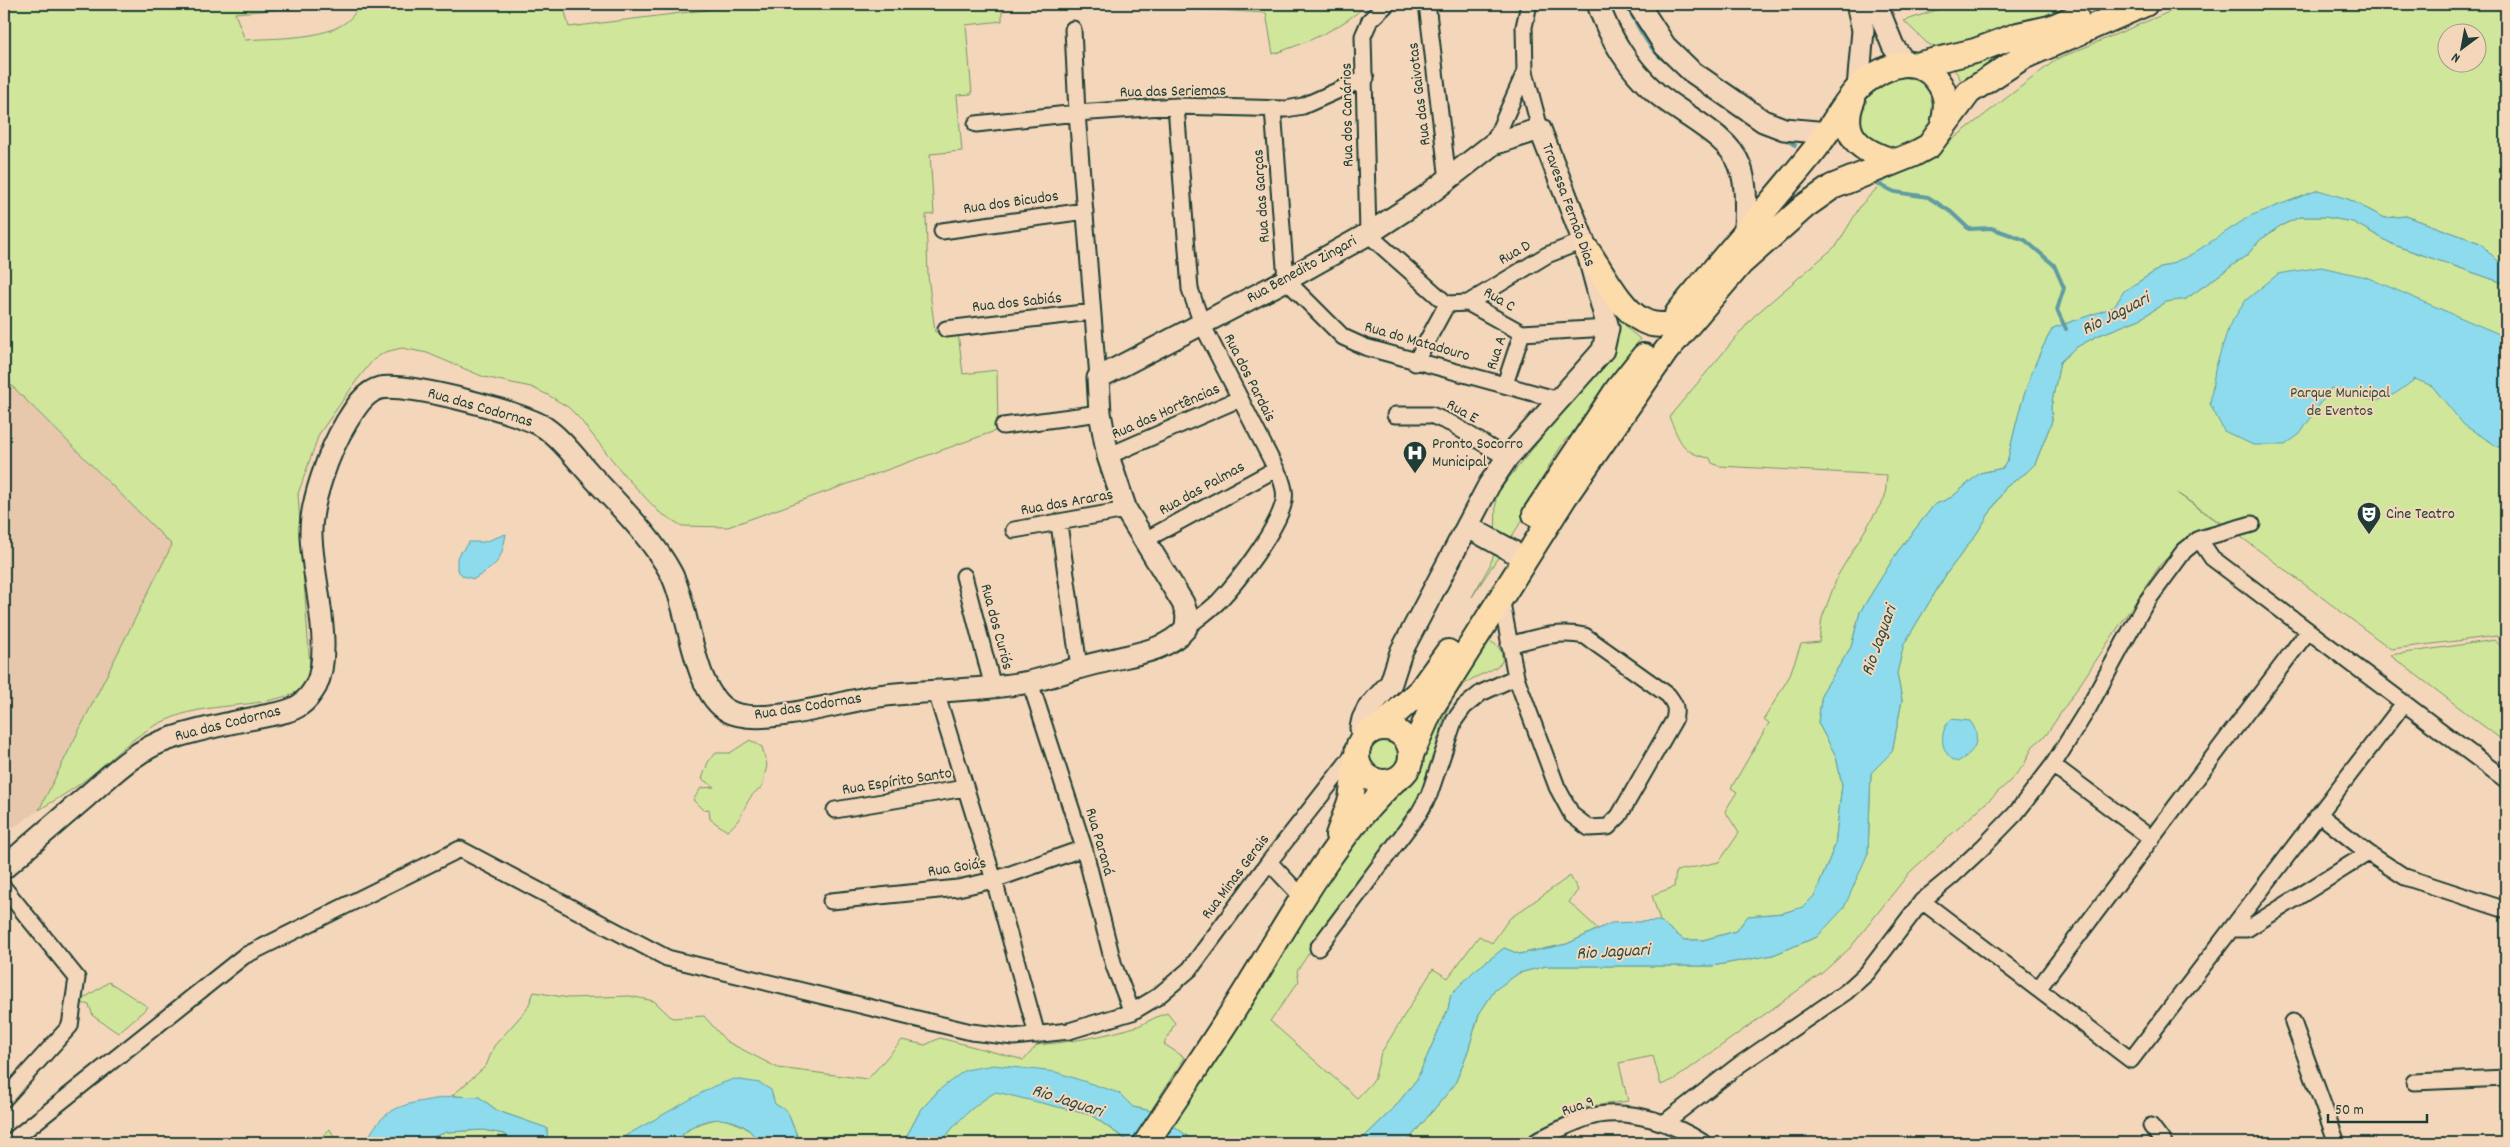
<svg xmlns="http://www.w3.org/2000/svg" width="2510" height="1147" viewBox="0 0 2510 1147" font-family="Dekko,sans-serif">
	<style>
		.built { fill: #e7c8ac }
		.green { fill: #d0e69b; stroke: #789268; fill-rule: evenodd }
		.water { fill: #8ddbec; stroke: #619ca2 }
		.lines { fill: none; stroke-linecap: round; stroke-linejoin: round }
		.stream { stroke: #619ca2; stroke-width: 4 }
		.street-casing { stroke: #1f3d34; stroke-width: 19 }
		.secondary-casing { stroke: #1f3d34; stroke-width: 25 }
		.primary-casing { stroke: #1f3d34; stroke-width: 28 }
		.street { stroke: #f4d7ba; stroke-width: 15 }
		.secondary { stroke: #f4d7ba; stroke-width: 21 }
		.primary { stroke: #fddcac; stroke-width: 24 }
		.labels { text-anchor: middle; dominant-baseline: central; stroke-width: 4; stroke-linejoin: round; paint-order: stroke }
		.street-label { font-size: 16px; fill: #1f3d34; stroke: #f4d7ba }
		.park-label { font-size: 16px; fill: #314e3e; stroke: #f4d7ba }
		.poi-label { font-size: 16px; fill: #1f3d34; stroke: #f4d7ba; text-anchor: start }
		.water-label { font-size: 18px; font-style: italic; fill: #2a4d46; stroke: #f4d7ba }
	</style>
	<rect width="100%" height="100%" fill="#f4d7ba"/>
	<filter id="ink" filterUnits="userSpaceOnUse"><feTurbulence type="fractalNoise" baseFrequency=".02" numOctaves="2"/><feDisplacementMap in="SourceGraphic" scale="10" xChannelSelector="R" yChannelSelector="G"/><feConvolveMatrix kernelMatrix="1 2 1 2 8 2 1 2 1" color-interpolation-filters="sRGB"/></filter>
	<g filter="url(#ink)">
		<!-- built -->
		<path class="built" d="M 4,378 L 172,545 L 39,810 L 4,834 Z"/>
		<!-- green -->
		<path class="green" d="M 4,4 L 324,4 L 321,6 L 235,13 L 245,40 C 278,37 348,42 359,4 L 563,4 L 569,27 L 753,4 L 1002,4 L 1002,21 L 966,25 L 972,94 L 957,95 L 962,151 L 930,154 L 934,214 L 926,215 L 928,276 L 935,332 L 958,332 L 963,374 L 997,370 L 998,430 L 728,527 L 682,526 L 659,512 L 625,476 L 579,418 L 568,407 L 548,395 L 531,387 L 484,377 L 427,353 L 402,348 L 385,352 L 373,360 L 357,380 L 319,434 L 298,494 L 310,668 L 304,688 C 266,710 215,701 174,717 C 132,733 115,758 81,783 C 68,793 53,801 39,810 L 172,545 L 4,378 Z
			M 1109,4 L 1367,4 C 1343,28 1306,43 1273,54 L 1266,13 Z
			M 1947,4 L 2088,4 L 2068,12 L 1941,51 L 1927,43 L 1904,21 L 1948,6 Z
			M 2188,4 L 2506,4 L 2506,263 L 2498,261 L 2480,243 L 2406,216 L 2385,218 L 2348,199 L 2162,267 L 2124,291 L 2115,307 L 2053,328 C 2029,369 2018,413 2008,459 L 2003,468 L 1980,473 L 1952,497 L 1934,505 L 1898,551 L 1860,612 L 1851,647 L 1822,693 L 1818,723 L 1836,756 L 1842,785 L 1835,845 L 1815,895 L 1803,907 L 1783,913 L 1748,916 L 1736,931 L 1703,940 L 1684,940 L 1660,921 L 1652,895 L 1674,887 L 1676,871 L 1719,862 L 1739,833 L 1725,811 L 1737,792 L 1731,788 L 1769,723 L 1764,719 L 1789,677 L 1801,644 L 1819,642 L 1822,618 L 1838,575 L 1885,497 L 1887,475 L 1719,466 L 1712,463 L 1710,458 C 1682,454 1680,441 1669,417 L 1754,316 L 1837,245 L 1861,205 L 1882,183 L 1944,146 L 2057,59 ZM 2448,32 L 2478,32 L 2478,62 L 2448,62 Z
			M 2056,39 L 1964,90 L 1959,76 L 1949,63 Z
			M 1902,77 C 1940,83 1938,100 1929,132 L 1900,150 L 1871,144 C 1867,138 1860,131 1859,124 C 1853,98 1880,81 1902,77 Z
			M 2300,217 L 2325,217 L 2353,222 L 2394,245 L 2506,284 L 2506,647 L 2497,636 L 2391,649 L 2237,534 L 2177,493 L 2220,524 C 2195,533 2179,545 2160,565 L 2046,735 L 2033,746 L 2024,765 L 2010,781 L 1910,872 L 1850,948 L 1822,973 L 1675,1079 L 1661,1085 L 1653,1056 L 1619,1063 L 1628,1101 L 1579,1108 L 1521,1143 L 1406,1143 L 1455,1084 L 1468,1051 L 1479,1014 L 1495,989 L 1519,973 L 1546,966 L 1712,966 L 1773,955 L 1817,937 L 1868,853 L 1871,773 L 1892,752 L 1902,700 L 1897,673 L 1904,644 L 1947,573 L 1977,533 L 2006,487 L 2027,472 L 2035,464 L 2052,421 L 2051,407 L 2060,362 L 2075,348 L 2097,336 L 2140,319 L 2166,302 L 2186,299 L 2247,255 L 2260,240 L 2280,226 Z
			M 1615,311 L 1629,330 L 1640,339 L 1582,428 L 1565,440 L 1547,469 L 1546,484 L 1472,597 L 1490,565 L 1495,551 L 1496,494 L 1613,349 L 1619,326 Z
			M 1487,640 C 1497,644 1504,650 1502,662 C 1490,675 1471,674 1459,690 C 1434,722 1437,768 1417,803 C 1401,830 1378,855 1360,880 C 1337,909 1318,940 1297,971 L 1299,981 L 1270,1021 L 1357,1098 L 1374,1080 L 1381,1053 L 1433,969 L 1448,978 L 1479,936 L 1492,943 L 1509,919 L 1570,876 L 1578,890 L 1569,902 L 1598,929 L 1567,944 L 1519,954 L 1504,948 L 1451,994 L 1448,1009 L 1417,1079 L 1394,1108 L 1358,1143 L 1196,1143 L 1168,1121 L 1368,822 L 1411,783 L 1420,769 L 1432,713 Z
			M 2495,640 L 2506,652 L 2506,743 L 2390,655 Z
			M1367 756a17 17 0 1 1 34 0a17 17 0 1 1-34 0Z
			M 750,740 L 762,747 L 767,765 L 762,787 C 741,800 748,816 727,831 L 710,819 L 709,809 L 703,810 L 693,800 L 701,788 L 714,787 L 702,779 L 708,762 L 716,753 L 730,753 Z
			M 109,982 L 148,1007 L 118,1033 L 93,1016 L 89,1005 L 78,1002 Z
			M 534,992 L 569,998 L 630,996 L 654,1001 L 672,1018 L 704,1016 L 726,1041 L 778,1068 L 868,1079 L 902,1040 L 925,1045 L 940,1038 L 1024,1060 L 1037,1045 C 1072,1042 1105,1036 1138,1026 C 1148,1022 1156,1016 1167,1013 L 1175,1023 L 1164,1044 L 1184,1057 L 1151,1111 L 1133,1107 L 1119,1093 L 939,1090 L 920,1111 L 903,1143 L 800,1143 L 787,1111 L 655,1120 L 626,1136 L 618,1143 L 548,1143 L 546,1128 L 498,1111 L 479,1097 L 452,1096 L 486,1066 L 494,1046 L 527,1009 Z
			M 996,1091 L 1091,1115 L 1130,1143 L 941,1143 C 956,1122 973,1105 996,1091 Z
			M 720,1118 C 736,1123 751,1126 758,1143 L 677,1143 C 685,1127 703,1122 720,1118 Z
			M 330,1129 L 337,1143 L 315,1143 Z
			M 483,1130 L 504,1134 L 514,1143 L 417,1143 L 447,1132 Z"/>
		<!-- water -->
		<path class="water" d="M 2318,190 L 2348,199 L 2385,218 L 2406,216 L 2480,243 L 2498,261 L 2506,263 L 2506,284 L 2394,245 L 2353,222 L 2325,217 L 2300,217 L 2280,226 L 2260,240 L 2247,255 L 2186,299 L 2166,302 L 2140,319 L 2097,336 L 2075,348 L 2060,362 L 2051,407 L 2052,421 L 2035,464 L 2027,472 L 2006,487 L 1977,533 L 1947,573 L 1904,644 L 1897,673 L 1902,700 L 1892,752 L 1871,773 L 1868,853 L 1844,908 L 1817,937 L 1773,955 L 1712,966 L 1546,966 L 1519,973 L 1495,990 L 1479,1014 L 1468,1051 L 1455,1084 L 1406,1143 L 1358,1143 L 1394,1108 L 1417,1079 L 1448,1009 L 1451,994 L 1474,971 L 1504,948 L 1519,954 L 1567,944 L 1611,923 L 1660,921 L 1684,940 L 1703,940 L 1736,931 L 1748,916 L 1783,913 L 1803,907 L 1815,895 L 1835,845 L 1842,785 L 1836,756 L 1818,723 L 1822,693 L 1851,647 L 1860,612 L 1898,551 L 1934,505 L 1952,497 L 1980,473 L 2003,468 L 2008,459 C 2018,413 2029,369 2053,328 L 2114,307 L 2124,291 L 2162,267 L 2189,256 L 2250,216 Z
			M 2321,267 L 2366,277 L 2506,337 L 2506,452 L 2464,425 L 2432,386 L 2415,379 C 2377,410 2374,401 2331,388 L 2300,434 L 2285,445 L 2253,445 L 2224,431 L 2210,404 L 2215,369 L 2229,326 L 2246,300 L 2278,274 Z
			M 506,534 C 501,562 498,564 474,579 L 463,576 L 457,570 L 457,557 L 469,542 L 484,542 Z
			M 1951,719 L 1970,721 C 1983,738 1975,753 1957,762 C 1940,754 1938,732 1951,719 Z
			M 994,1065 L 1056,1072 L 1119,1093 L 1133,1107 L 1151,1111 L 1168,1121 L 1196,1143 L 1131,1143 L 1091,1115 L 996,1092 C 973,1105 956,1122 941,1143 L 903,1143 L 920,1111 L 939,1090 L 965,1070 Z
			M 734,1079 L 760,1083 L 771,1090 L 775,1104 L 787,1111 L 800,1143 L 758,1143 C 744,1110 692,1113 677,1143 L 618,1143 L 625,1136 L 714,1086 Z
			M 452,1096 L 479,1097 L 498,1111 L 547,1128 L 548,1143 L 514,1143 L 504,1134 L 483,1130 L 447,1132 L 417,1143 L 366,1143 C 384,1101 412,1104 452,1096 Z"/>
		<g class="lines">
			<!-- stream -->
			<path class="stream" d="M 1626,4 C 1637,24 1649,52 1670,64
				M 1782,137 L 1795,145
				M 1871,181 L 1895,192 L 1928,197 L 1951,212 L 1969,229 L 1991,228 L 2025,240 L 2054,265 L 2064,288 L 2057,310 L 2066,329"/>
			<defs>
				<path id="street" d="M 1387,4 L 1370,20 L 1363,36 L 1368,234 L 1447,304 L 1468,303 L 1522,333 L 1608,328
					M 1427,4 L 1448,180
					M 1073,29 L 1077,113 L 1098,378
					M 1525,72 L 1540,129
					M 1176,106 L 1190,289 L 1202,324 L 1281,479 C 1284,488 1286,495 1283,505 C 1275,532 1239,580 1219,601 C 1209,611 1197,619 1186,628
					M 1273,109 L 1286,280 L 1343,337 L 1365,347 L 1559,400
					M 976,124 L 1077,113 L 1176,106 L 1286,109 L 1303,106 L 1366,78
					M 1493,144 L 1525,72 L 1524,27 L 1529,4
					M 942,231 L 1085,211
					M 1468,303 L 1547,255 L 1583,241
					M 946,329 L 1092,312
					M 1415,363 L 1447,304
					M 1505,384 L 1522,333
					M 1395,415 L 1431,415 L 1452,424 L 1507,458
					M 1003,426 L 1100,413
					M 1108,456 L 1239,399
					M 1059,524 L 1079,667
					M 1014,530 L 1126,510
					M 2199,539 L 2212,558 L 2506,780
					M 1145,540 L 1276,469
					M 964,576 L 993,687
					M 1501,598 L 1516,677 L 1557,787 L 1572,815 L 1589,828 L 1608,827 L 1619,816 L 1674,720 C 1677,708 1675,704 1668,695 L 1585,636 C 1558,630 1535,638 1509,645
					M 1030,682 L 1084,848 L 1114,966 L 1132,1012
					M 936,692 L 994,880 L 1037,1035
					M 2053,765 L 2152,839
					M 835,810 L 965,788
					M 2319,814 L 2368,853 L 2405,877 L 2506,910
					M 1269,862 L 1303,898
					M 4,888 L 77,978 L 70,1026 L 4,1099
					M 831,901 L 958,888 L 994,880 L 1084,848
					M 1922,901 L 2131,1060 L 2404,703
					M 2231,929 L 2247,929 L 2368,853
					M 1318,948 L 1419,813 L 1429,795 L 1454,721 L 1464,707 L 1481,693 L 1516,677
					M 2038,989 L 2308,631
					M 2293,1022 L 2337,1143
					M 2414,1082 L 2506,1078
					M 1664,1123 L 1739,1065 L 1846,992 L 1867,973 L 1922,901 L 1950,878 L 1983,847 L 2016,813 L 2053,765 L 2089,707 L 2145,604 L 2184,551 L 2199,539 L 2252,524
					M 2151,1126 L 2164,1143
					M 9,1143 L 244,956 L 460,849 L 667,958 L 971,1032 L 1014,1037 L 1069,1031 L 1132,1012 L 1157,997 L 1190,969 L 1269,862 L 1356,751
					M 1534,1143 C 1546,1135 1584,1117 1598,1115 C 1634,1109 1674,1124 1704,1143"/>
				<path id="secondary" d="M 1598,4 C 1609,37 1629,69 1655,92 C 1680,114 1729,135 1740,166 C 1748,188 1745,212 1745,234
					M 1638,4 L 1665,46 L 1691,71 L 1763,121 L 1784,129 L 1828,133
					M 1857,4 L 1863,30 L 1858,88
					M 1876,4 L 1893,46 L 1906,64
					M 1468,527 L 1512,551
					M 4,868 C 31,844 59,820 87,796 C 112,774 137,749 169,739 C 199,729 229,723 260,717 C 272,714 289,713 300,705 C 307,700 312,693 316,686 C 334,647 312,578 311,535 C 310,503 329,451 346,423 C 354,410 364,392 380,388 C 406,382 521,412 544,427 C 562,439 576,459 591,475 C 619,506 651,536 671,573 C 690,609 692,691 728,711 C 760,729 847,699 886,695 C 933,690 982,691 1029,682 C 1053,677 1077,667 1102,662 C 1132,654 1166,652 1186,628 L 1187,615 L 1183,603 L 1126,510 L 1108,456 L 1100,413 L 1098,378 L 1286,280 L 1368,234 L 1425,197 L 1493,144 L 1540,129 L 1587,250 L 1608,328 L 1603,350 L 1598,356 L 1507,458 L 1489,485 L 1401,652 L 1391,683 L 1368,709 L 1363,719 L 1361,728 L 1363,737"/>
				<path id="primary" d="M 1920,64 L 1975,51 L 2018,35 L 2050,28 L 2076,17
					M 1853,99 C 1837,135 1862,152 1894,161
					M 1587,250 C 1601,270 1621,310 1642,320 C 1650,325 1658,325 1668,325
					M 1677,314 C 1723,258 1771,204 1816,148 C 1830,130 1849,93 1866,81 C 1889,64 1916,54 1936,79 C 1949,95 1947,110 1942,129
					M 1535,514 L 1617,390 L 1644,356
					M 1379,728 L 1420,691 L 1448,652
					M1357 755a27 27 0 1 1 54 0a27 27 0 1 1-54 0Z
					M 1411,755 L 1432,707 L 1564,498 L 1666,351 L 1741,263 L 1805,206 L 1832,187 L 1914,154 L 1929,146 L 1969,92 L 2023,57 L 2145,4
					M 1338,835 L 1351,799 L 1357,758
					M 1146,1143 C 1181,1090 1217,1038 1250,984 C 1294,913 1334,837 1395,780"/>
			</defs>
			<!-- street casing -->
			<use href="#street" class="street-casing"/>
			<!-- secondary casing -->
			<use href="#secondary" class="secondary-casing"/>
			<!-- primary casing -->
			<use href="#primary" class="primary-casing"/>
			<!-- street -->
			<use href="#street" class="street"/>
			<!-- secondary -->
			<use href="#secondary" class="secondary"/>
			<!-- primary -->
			<use href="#primary" class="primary"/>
		</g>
	</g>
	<!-- icons -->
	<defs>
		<symbol id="hospital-pin" viewBox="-11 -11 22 30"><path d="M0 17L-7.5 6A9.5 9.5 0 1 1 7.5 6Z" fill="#1f3d34" stroke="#f4d7ba"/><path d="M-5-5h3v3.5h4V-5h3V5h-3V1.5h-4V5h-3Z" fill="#fff"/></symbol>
		<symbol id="theatre-pin" viewBox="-11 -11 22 30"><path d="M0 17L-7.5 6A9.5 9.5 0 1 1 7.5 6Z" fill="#1f3d34" stroke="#f4d7ba"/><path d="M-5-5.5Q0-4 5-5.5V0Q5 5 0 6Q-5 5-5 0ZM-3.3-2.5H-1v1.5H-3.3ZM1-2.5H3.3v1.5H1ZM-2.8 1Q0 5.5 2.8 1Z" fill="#fff"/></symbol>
	</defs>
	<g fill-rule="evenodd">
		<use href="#hospital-pin" x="1401" y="439" width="28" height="38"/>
		<use href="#theatre-pin" x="2355" y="500" width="28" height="38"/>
	</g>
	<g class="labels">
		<!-- street labels -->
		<g class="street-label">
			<text transform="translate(1173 92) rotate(-1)">Rua das Seriemas</text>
			<text transform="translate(1420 94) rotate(-97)">Rua das Gaivotas</text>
			<text transform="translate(1348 115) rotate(-91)">Rua dos Canários</text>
			<text transform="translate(1262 196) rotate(-94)">Rua das Garças</text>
			<text transform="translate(1011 203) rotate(-8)">Rua dos Bicudos</text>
			<text transform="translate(1568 205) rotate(70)">Travessa Fernão Dias</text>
			<text transform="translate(1515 253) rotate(-30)">Rua D</text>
			<text transform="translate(1302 270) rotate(-29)">Rua Benedito Zingari</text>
			<text transform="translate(1499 300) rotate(30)">Rua C</text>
			<text transform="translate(1017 303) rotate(-6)">Rua dos Sabiás</text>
			<text transform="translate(1417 342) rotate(16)">Rua do Matadouro</text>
			<text transform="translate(1497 353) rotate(-72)">Rua A</text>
			<text transform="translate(1249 378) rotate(63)">Rua dos Pardais</text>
			<text transform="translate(480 408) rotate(16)">Rua das Codornas</text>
			<text transform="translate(1166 412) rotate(-24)">Rua das Hortências</text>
			<text transform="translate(1462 412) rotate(29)">Rua E</text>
			<text transform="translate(1202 489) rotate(-29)">Rua das Palmas</text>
			<text transform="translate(1067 503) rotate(-10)">Rua das Araras</text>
			<text transform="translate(996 627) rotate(75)">Rua dos Curiós</text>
			<text transform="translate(808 707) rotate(-9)">Rua das Codornas</text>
			<text transform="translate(228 724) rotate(-14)">Rua das Codornas</text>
			<text transform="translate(897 782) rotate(-9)">Rua Espírito Santo</text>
			<text transform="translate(1099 842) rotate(74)">Rua Paraná</text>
			<text transform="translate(957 868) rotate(-9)">Rua Goiás</text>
			<text transform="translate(1236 877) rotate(-53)">Rua Minas Gerais</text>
			<text transform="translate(1578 1107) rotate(-19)">Rua 9</text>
		</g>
		<!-- park labels -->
		<g class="park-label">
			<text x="2340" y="393">Parque Municipal<tspan x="2340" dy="18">de Eventos</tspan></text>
		</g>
		<!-- poi labels -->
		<g class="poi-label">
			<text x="1432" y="444">Pronto Socorro<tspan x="1432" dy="18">Municipal</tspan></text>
			<text x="2386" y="514">Cine Teatro</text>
		</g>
		<!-- water labels -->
		<g class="water-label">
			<text transform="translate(2116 315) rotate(-27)">Rio Jaguari</text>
			<text transform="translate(1880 641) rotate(-70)">Rio Jaguari</text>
			<text transform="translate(1613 953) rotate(-3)">Rio Jaguari</text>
			<text transform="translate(1067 1102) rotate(18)">Rio Jaguari</text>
		</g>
	</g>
	<!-- margin -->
	<rect width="2510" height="1147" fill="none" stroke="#f4d7ba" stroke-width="20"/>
	<rect x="10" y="10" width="2490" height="1127" fill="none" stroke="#1f3d34" stroke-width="2" filter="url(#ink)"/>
	<!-- north arrow -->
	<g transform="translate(2462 48) rotate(212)"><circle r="24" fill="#f4d7ba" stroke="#9f9984"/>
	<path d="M0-4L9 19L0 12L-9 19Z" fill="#1f3d34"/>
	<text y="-8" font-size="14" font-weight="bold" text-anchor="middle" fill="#1f3d34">N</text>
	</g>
	<!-- scale -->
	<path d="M2328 1114v8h99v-8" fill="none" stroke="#1f3d34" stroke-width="2.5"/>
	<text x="2335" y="1114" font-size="15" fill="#1f3d34" stroke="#f4d7ba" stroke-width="4" paint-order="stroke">50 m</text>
</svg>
